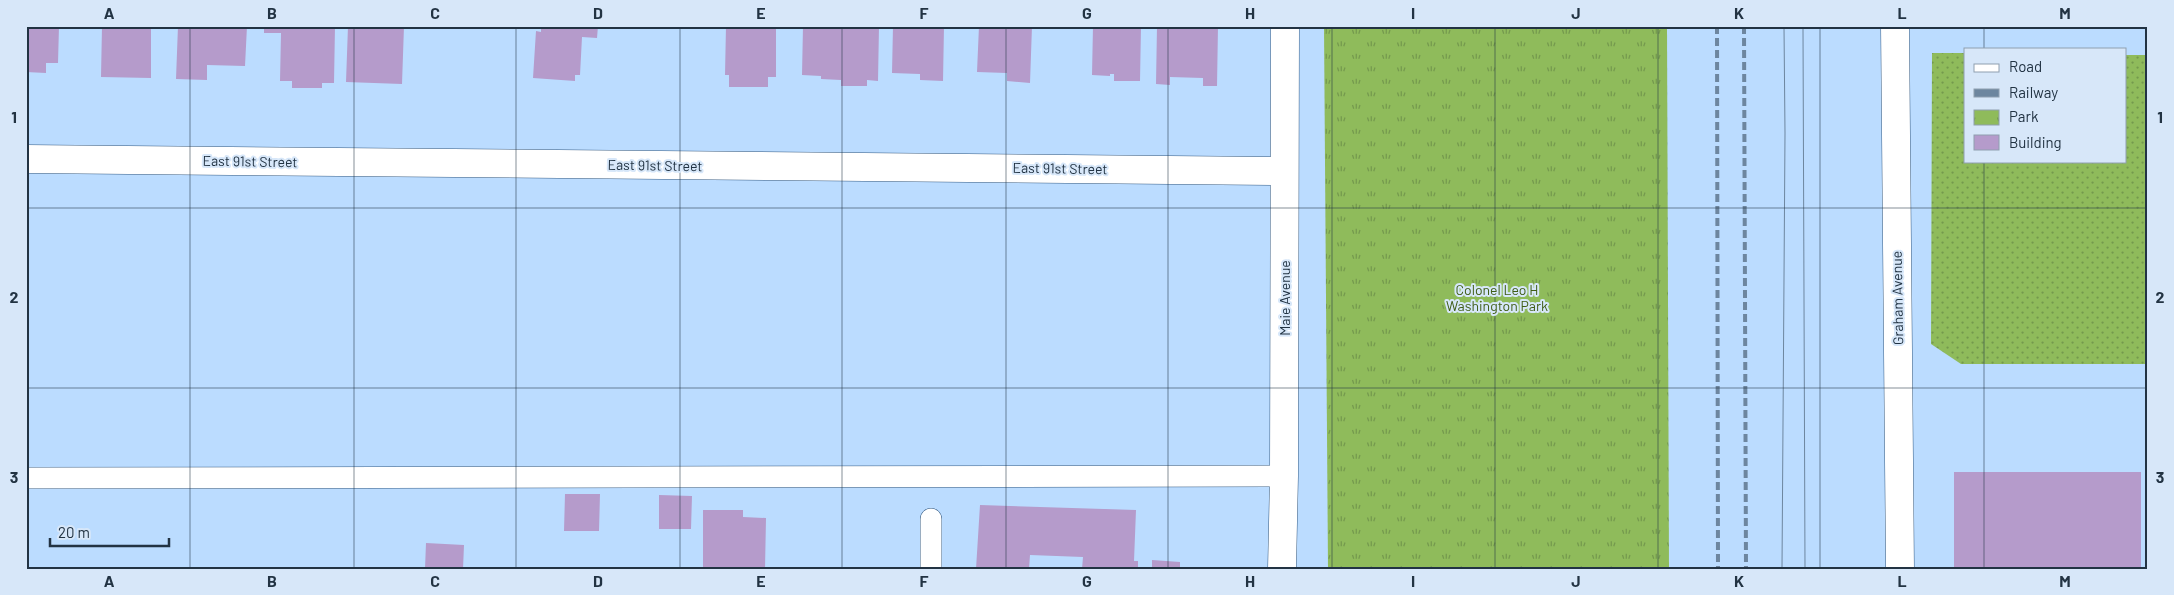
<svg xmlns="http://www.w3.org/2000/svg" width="2174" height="595" viewBox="0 0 2174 595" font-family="Barlow,sans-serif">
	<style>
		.grass { fill: url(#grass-dots) }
		.park { fill: url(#park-tufts) }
		.building { fill: #b59bcb }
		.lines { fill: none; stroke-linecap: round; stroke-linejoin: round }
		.service-casing { stroke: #355a80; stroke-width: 22 }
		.minor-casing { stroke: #355a80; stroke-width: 29 }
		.tertiary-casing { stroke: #355a80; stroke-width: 29 }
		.service { stroke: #fff; stroke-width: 21 }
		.minor { stroke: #fff; stroke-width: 28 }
		.tertiary { stroke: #fff; stroke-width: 28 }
		.tram { stroke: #6d869f; stroke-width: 1 }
		.rail { stroke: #6d869f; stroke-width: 4; stroke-dasharray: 8 4; stroke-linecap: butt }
		.grid { fill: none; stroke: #223343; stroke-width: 1; stroke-opacity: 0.55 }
		.labels { text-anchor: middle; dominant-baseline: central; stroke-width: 4; stroke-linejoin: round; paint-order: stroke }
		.street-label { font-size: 14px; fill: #223343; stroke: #d7e7f9 }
		.park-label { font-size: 14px; fill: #405e16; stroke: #d7e7f9 }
		.neatline { fill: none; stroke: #223343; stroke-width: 2 }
		.grid-label { font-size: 16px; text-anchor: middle; font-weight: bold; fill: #223343 }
	</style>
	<defs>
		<pattern id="grass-dots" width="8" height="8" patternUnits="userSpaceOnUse" patternTransform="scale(1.25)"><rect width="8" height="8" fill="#8fbb5b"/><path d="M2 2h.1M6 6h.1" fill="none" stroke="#74994d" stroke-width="1.8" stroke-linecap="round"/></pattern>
		<pattern id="park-tufts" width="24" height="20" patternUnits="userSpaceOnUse" patternTransform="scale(1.25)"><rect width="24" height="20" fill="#8fbb5b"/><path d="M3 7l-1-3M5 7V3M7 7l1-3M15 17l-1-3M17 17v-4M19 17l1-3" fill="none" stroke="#74994d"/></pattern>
	</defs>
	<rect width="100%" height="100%" fill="#bbdcff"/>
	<!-- grass -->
	<path class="grass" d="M 1932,53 L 1965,53 L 1965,161 L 2125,161 L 2125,55 L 2148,55 L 2148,364 L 1961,364 L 1931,344 Z"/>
	<!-- park -->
	<path class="park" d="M 1324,26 L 1667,26 L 1669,569 L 1328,569 Z"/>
	<!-- building -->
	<path class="building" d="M 26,26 L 59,26 L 58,63 L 46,63 L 46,73 L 26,72 Z
		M 102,26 L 151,26 L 151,78 L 101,77 Z
		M 178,26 L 247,26 L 245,66 L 207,65 L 207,80 L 176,79 Z
		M 264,26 L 335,26 L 334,83 L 322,83 L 322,88 L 292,88 L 292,81 L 280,81 L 281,33 L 264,33 Z
		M 348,26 L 404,26 L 402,84 L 346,82 Z
		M 541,26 L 598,26 L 597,38 L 582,37 L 580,75 L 575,75 L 575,81 L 533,78 L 536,31 L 541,32 Z
		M 726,26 L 776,26 L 776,77 L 768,77 L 768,87 L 729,87 L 729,75 L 725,75 Z
		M 803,26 L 879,26 L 878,81 L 867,80 L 867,86 L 841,86 L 841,80 L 821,79 L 821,76 L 802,75 Z
		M 893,26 L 944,26 L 943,81 L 920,80 L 920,74 L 892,73 Z
		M 979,26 L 1032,26 L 1030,83 L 1007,81 L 1007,73 L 977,72 Z
		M 1093,26 L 1141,26 L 1140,81 L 1114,81 L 1114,74 L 1110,74 L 1110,76 L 1092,75 Z
		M 1157,26 L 1218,26 L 1217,86 L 1203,86 L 1203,78 L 1170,77 L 1170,85 L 1156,84 Z
		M 1954,472 L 2141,472 L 2141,569 L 1954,569 Z
		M 565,494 L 600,494 L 599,531 L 564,531 Z
		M 659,495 L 692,496 L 691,529 L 659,529 Z
		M 980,505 L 1136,510 L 1134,561 L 1138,561 L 1138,569 L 1082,569 L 1083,557 L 1030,555 L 1029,569 L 976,569 Z
		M 703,510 L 743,510 L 743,517 L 766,518 L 765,569 L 703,569 Z
		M 426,543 L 464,545 L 463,569 L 425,569 Z
		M 1152,560 L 1180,562 L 1180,569 L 1152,569 Z"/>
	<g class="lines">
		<defs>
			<path id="service" d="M 26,478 L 1284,476
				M 931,519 L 931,569"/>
			<path id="minor" d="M 26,159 L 1284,171"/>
			<path id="tertiary" d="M 1895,26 L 1900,569
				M 1282,569 L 1284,476 L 1285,26"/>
		</defs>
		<!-- service casing -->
		<use href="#service" class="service-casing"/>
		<!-- minor casing -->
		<use href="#minor" class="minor-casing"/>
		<!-- tertiary casing -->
		<use href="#tertiary" class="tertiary-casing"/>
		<!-- service -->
		<use href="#service" class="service"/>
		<!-- minor -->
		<use href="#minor" class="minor"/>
		<!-- tertiary -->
		<use href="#tertiary" class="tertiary"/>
		<!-- tram -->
		<path class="tram" d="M 1803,26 L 1805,569
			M 1782,569 L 1785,133 L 1784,26"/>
		<!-- rail -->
		<path class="rail" d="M 1717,26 L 1718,569
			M 1744,26 L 1746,569"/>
	</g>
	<!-- grid -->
	<path class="grid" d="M 190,26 L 190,569M 354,26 L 354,569M 516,26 L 516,569M 680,26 L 680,569M 842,26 L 842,569M 1006,26 L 1006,569M 1168,26 L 1168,569M 1332,26 L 1332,569M 1495,26 L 1495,569M 1658,26 L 1658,569M 1820,26 L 1820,569M 1984,26 L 1984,49M 1984,161 L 1984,569M 26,208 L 2148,208M 26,388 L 2148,388"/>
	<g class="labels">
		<!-- street labels -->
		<g class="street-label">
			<text transform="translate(250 161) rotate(1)">East 91st Street</text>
			<text transform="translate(655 165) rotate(1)">East 91st Street</text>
			<text transform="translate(1060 168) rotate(1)">East 91st Street</text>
			<text transform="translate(1284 298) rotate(-90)">Maie Avenue</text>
			<text transform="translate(1897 298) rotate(-91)">Graham Avenue</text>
		</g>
		<!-- park labels -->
		<g class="park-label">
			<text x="1497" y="289">Colonel Leo H<tspan x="1497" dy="16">Washington Park</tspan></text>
		</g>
	</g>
	<!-- border -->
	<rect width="2174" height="595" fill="none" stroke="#d7e7f9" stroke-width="55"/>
	<!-- legend -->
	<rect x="1964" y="48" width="162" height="115" fill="#d7e7f9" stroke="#8f9fb0"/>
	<rect x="1974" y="64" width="25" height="8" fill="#ffffff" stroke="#8f9fb0"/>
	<text x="2009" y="72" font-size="15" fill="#223343">Road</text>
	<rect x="1974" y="89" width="25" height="8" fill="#6d869f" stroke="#8f9fb0"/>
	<text x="2009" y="98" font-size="15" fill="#223343">Railway</text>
	<rect x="1974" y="110" width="25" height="15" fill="url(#park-tufts)" stroke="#8f9fb0"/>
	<text x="2009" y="122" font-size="15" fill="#223343">Park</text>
	<rect x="1974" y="135" width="25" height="15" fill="#b59bcb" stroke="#8f9fb0"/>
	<text x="2009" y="148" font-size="15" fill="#223343">Building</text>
	<!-- scale -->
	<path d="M50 538v8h119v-8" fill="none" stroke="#223343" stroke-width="2.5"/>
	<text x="58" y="538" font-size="15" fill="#223343" stroke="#d7e7f9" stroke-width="4" paint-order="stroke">20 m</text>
	<rect x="28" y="28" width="2118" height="540" class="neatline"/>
	<g class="grid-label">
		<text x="109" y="19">A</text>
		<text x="272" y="19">B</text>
		<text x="435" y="19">C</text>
		<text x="598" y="19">D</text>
		<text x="761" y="19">E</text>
		<text x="924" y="19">F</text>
		<text x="1087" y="19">G</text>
		<text x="1250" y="19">H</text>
		<text x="1413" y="19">I</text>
		<text x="1576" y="19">J</text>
		<text x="1739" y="19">K</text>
		<text x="1902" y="19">L</text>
		<text x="2065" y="19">M</text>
		<text x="14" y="123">1</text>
		<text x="2160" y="123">1</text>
		<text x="14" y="303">2</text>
		<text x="2160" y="303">2</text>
		<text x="14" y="483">3</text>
		<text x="2160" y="483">3</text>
		<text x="109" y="587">A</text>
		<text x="272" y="587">B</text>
		<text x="435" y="587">C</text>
		<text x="598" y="587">D</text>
		<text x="761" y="587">E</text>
		<text x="924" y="587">F</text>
		<text x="1087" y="587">G</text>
		<text x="1250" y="587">H</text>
		<text x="1413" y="587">I</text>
		<text x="1576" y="587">J</text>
		<text x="1739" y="587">K</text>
		<text x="1902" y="587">L</text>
		<text x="2065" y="587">M</text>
	</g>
</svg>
